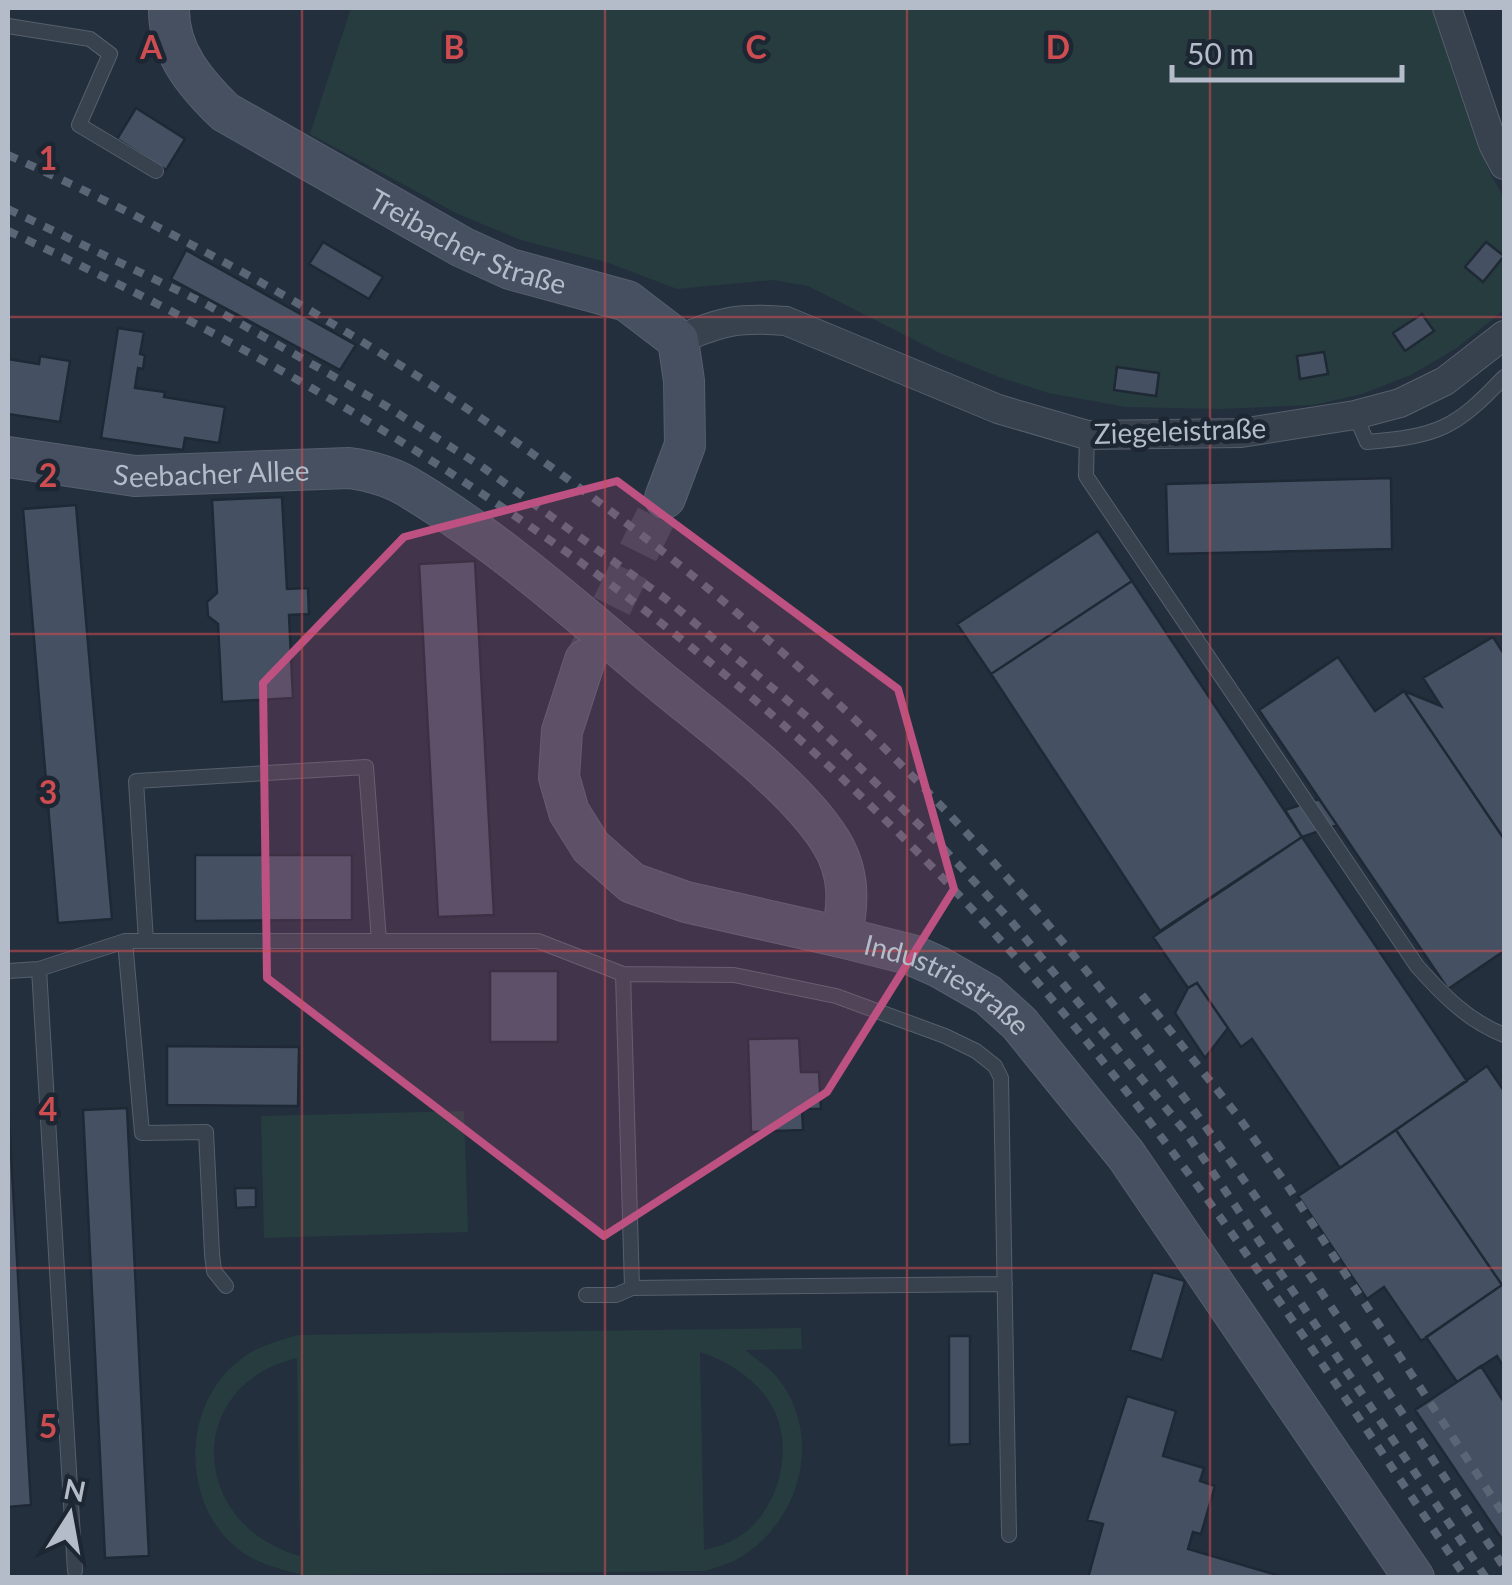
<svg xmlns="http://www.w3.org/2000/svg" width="1512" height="1585" viewBox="0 0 1512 1585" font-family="Lato,sans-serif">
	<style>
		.green { fill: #263c3f; fill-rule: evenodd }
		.building { fill: #455162; stroke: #1f2835; stroke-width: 2.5 }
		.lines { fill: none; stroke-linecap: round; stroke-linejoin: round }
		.secondary-tunnel { stroke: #3a4453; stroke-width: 40; stroke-dasharray: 40 20; stroke-linecap: butt }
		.lane-casing { stroke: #565f6c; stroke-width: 16 }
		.street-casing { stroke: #565f6c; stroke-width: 30 }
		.secondary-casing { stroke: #565f6c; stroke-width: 42 }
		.lane { stroke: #38414e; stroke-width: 14 }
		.street { stroke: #38414e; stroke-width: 28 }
		.secondary { stroke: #465061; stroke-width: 40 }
		.rail { stroke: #5a6575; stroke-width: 8; stroke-dasharray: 10 10; stroke-linecap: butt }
		.marked { fill: #bd5182; fill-opacity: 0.2; stroke: #bd5182; stroke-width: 8; stroke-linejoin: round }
		.grid { fill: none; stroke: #ce4d50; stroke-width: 2.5; stroke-opacity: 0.55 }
		.labels { text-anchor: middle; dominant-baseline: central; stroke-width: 9; stroke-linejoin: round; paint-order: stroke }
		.street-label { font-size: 28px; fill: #b4bcc9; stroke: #1d2633 }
		.grid-label { font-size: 32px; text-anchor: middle; font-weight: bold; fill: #ce4d50; stroke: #1d2633; stroke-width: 9; stroke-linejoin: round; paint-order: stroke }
	</style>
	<rect width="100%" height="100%" fill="#242f3e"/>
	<!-- green -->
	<path class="green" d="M 351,8 L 1434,8 L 1454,77 L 1489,171 L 1504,198 L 1504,310 L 1457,348 L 1411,375 L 1362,394 L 1313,405 L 1220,409 L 1126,407 L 1048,393 L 999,377 L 942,354 L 808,286 L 773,280 L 677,289 L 606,262 L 521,240 L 458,214 L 310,134 Z
		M 464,1111 L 468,1232 L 264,1238 L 261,1116 Z
		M 801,1328 L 802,1349 L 745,1350 C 754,1358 766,1365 775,1375 C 826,1434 801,1525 734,1561 C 725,1565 714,1568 704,1571 L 303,1575 C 283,1570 263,1565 245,1554 C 180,1511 179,1405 241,1359 C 257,1346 279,1341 298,1335 ZM 700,1352 C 727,1361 753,1377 769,1401 C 795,1441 782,1501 747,1531 C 734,1542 720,1546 704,1550 ZM 297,1358 L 300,1556 C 189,1525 183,1385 297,1358 Z"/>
	<!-- building -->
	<path class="building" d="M 136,108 L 185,139 L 166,170 L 117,139 Z
		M 323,242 L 383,277 L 369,299 L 309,264 Z
		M 1486,242 L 1504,256 L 1483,282 L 1465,267 Z
		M 186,250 L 356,345 L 340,370 L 171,279 Z
		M 1422,314 L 1434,331 L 1405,351 L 1393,333 Z
		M 118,328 L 144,332 L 140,354 L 145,355 L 143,369 L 138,368 L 135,388 L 165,392 L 164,397 L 225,407 L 219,443 L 185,438 L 183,450 L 101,438 Z
		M 1324,352 L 1328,374 L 1300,379 L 1297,356 Z
		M 40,356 L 70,361 L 60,422 L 8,414 L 8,359 L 39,364 Z
		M 1117,367 L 1159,373 L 1156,396 L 1114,390 Z
		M 1391,478 L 1392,549 L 1168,554 L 1166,484 Z
		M 282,497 L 287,589 L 308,588 L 309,614 L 289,615 L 293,698 L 222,702 L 218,624 L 208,616 L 207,602 L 217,593 L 212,500 Z
		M 76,505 L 112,919 L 58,923 L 23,509 Z
		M 1098,531 L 1132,581 L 991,674 L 957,624 Z
		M 475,561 L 494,915 L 438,917 L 419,564 Z
		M 1132,581 L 1302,837 L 1160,931 L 991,674 Z
		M 1493,637 L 1504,654 L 1504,839 L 1404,691 L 1441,706 L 1423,678 Z
		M 1338,657 L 1375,711 L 1404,691 L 1504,839 L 1504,951 L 1448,989 L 1259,710 Z
		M 1319,799 L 1337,825 L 1302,837 L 1285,810 Z
		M 1302,837 L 1467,1081 L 1340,1168 L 1252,1039 L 1241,1047 L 1197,983 L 1188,988 L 1153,937 Z
		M 195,855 L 352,855 L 352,920 L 195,921 Z
		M 490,971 L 558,971 L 558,1042 L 490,1042 Z
		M 1197,983 L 1228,1028 L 1205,1058 L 1175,1013 L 1188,988 Z
		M 799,1038 L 801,1072 L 819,1072 L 821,1109 L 802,1109 L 803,1130 L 751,1132 L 748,1039 Z
		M 167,1046 L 299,1047 L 298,1106 L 167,1105 Z
		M 1487,1066 L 1504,1091 L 1504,1368 L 1497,1356 L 1457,1382 L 1426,1337 L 1502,1285 L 1396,1130 Z
		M 8,1101 L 31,1505 L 8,1507 Z
		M 127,1108 L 149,1556 L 105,1558 L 83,1110 Z
		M 1396,1130 L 1502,1285 L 1421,1341 L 1384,1287 L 1367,1299 L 1298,1196 Z
		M 235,1188 L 256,1188 L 256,1207 L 236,1208 Z
		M 1153,1272 L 1185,1281 L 1162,1360 L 1130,1350 Z
		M 949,1336 L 970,1336 L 970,1444 L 949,1445 Z
		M 1481,1366 L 1504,1402 L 1504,1542 L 1415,1410 Z
		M 1127,1396 L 1176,1411 L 1163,1456 L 1204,1468 L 1200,1481 L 1215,1486 L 1201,1534 L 1193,1532 L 1188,1549 L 1287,1578 L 1088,1578 L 1103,1524 L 1087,1520 Z"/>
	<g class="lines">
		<!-- secondary-tunnel -->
		<path class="secondary-tunnel" d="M 585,660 L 665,498"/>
		<defs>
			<path id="lane" d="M 8,26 L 90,39 L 110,54 L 79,125 L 156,171
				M 1355,415 L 1367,442 C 1438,436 1455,429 1504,377
				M 1087,435 L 1086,476 L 1417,966 C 1442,994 1468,1021 1504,1035
				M 125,941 L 142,1133 L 206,1132 L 212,1254 L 214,1271 L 226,1286
				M 146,941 L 136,781 L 366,767 L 379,941
				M 39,969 L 75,1571
				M 8,971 L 39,969 L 125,941 L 538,941 L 623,974 L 734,975 L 836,996 L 945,1036 L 976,1051 L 995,1066 L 1001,1078 L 1009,1535
				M 623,974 L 632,1288 L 1005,1284
				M 586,1295 L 616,1295 L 632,1288"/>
			<path id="street" d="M 1447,8 L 1493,144 L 1504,165
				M 678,340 C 721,321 739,317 786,321 L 998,409 L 1087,435 L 1241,433 L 1355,415 L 1400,403 L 1445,381 L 1504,335"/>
			<g id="secondary">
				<path id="s1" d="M 169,8 C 168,51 195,83 225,112 L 462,247 L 510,269 L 627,301 L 678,340 L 684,381 L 685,445 L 665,498"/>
				<path id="s2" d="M 8,457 L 135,476 L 349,468 C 372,471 393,477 413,490 C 504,545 584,618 666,686 C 716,727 798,788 831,842 C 850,873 849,904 841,937 L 912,955 L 939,967 L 988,995 L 1019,1023 L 1126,1155 L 1414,1578"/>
				<path d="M 585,660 L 562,731 L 559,777 L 569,812 L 591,847 L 632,883 L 686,902 L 841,937"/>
			</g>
		</defs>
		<!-- lane casing -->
		<use href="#lane" class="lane-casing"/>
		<!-- street casing -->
		<use href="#street" class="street-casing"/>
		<!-- secondary casing -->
		<use href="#secondary" class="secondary-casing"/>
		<!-- lane -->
		<use href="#lane" class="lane"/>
		<!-- street -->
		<use href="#street" class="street"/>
		<!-- secondary -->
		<use href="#secondary" class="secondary"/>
		<!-- rail -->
		<path class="rail" d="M 8,155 C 398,331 745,576 1027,900 C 1206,1107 1353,1340 1504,1567
			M 8,209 L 204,303 L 386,406 L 481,466 L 666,599 L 812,721 L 943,848 L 1011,921 L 1185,1131 L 1486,1578
			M 8,231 C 406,416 743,643 1033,977 C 1194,1164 1328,1373 1466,1578
			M 1142,995 L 1237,1115 L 1287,1185 L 1504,1515"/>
	</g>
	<!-- marked area -->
	<path class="marked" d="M 617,481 L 898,689 L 954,889 L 827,1092 L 604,1236 L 267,978 L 263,683 L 404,537 Z"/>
	<!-- grid -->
	<path class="grid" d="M 302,8 L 302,1578M 605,8 L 605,1578M 907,8 L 907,1578M 1210,8 L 1210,1578M 8,317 L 1504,317M 8,634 L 1504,634M 8,951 L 1504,951M 8,1268 L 1504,1268"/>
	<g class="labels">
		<!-- street labels -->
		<g class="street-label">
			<text stroke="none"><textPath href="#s1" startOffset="398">Treibacher Straße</textPath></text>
			<text transform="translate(1180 430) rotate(-2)">Ziegeleistraße</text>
			<text stroke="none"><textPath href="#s2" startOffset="205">Seebacher Allee</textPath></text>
			<text stroke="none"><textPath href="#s2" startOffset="1175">Industriestraße</textPath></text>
		</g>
	</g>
	<g class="grid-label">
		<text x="151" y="59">A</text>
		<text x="454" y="59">B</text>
		<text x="756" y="59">C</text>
		<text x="1058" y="59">D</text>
		<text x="48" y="170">1</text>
		<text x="48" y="487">2</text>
		<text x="48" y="804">3</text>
		<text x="48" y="1121">4</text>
		<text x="48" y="1438">5</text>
	</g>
	<!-- border -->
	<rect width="1512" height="1585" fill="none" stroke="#b4bcc9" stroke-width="20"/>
	<!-- north arrow -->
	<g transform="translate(70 1515) rotate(11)" stroke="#1d2633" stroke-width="8" paint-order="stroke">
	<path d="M0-8L18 38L0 25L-18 38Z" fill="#b4bcc9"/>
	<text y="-15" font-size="28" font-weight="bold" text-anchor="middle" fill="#b4bcc9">N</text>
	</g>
	<!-- scale -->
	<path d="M1172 65v15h230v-15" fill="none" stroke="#b4bcc9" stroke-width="5"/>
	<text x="1187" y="65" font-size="30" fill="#b4bcc9" stroke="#1d2633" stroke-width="8" paint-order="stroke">50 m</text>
</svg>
